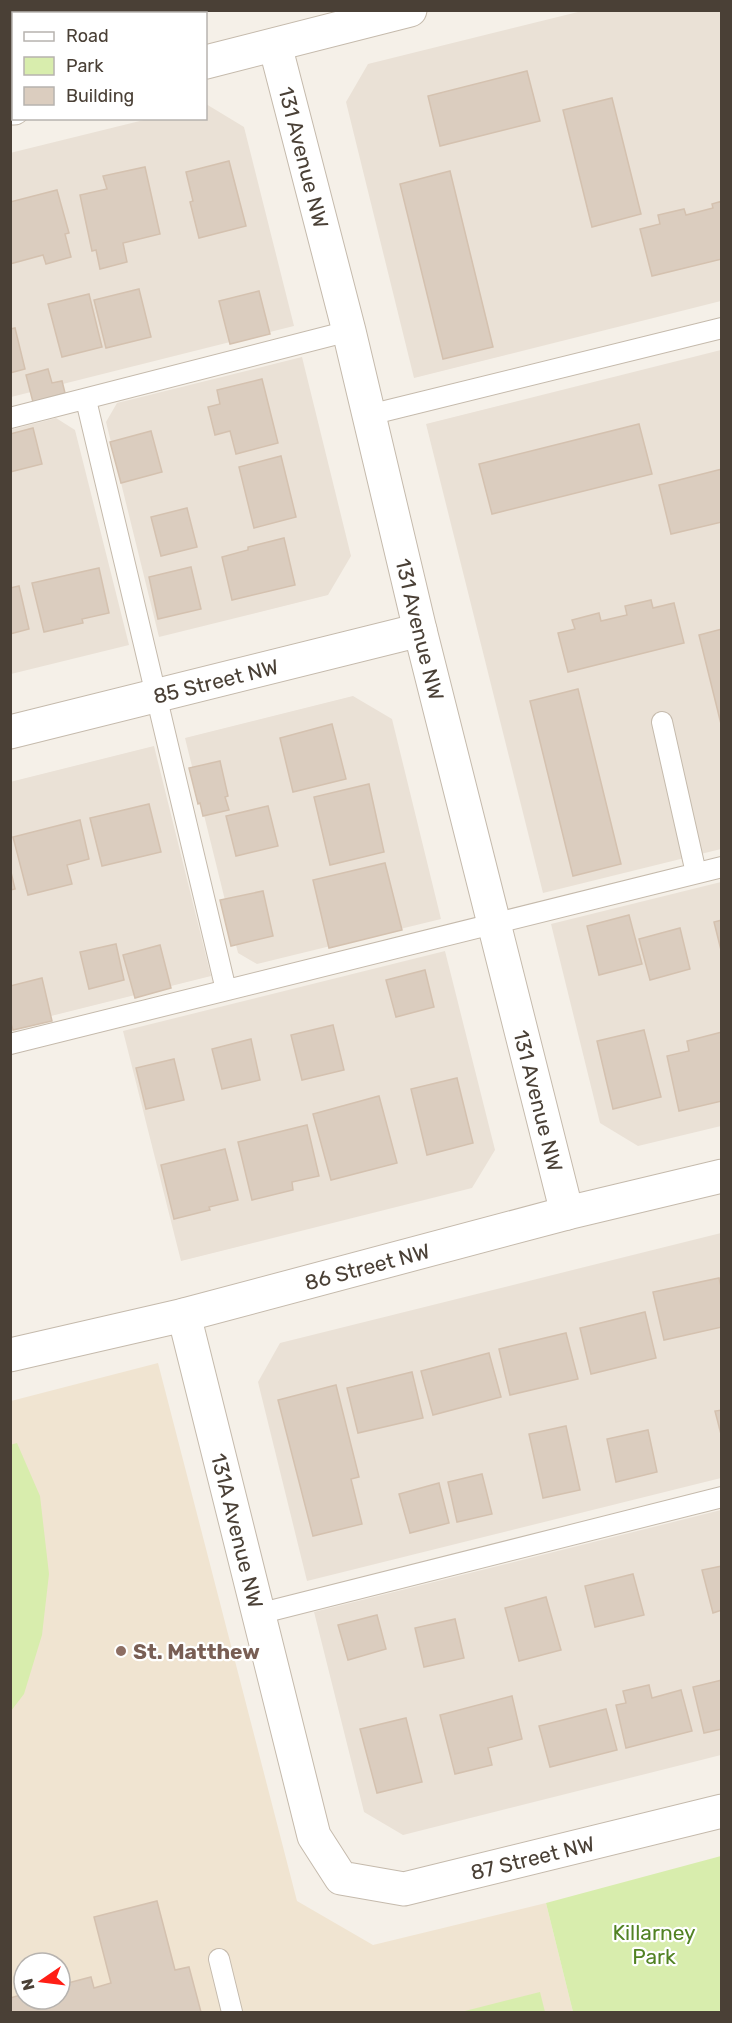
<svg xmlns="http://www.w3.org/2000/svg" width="732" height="2023" viewBox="0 0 732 2023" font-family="Rubik,sans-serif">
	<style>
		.residential { fill: #eae1d6 }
		.education { fill: #f0e4d1; fill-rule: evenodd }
		.green { fill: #d8edad }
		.building { fill: #dbcdbf; stroke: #d4c1af; stroke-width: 1.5 }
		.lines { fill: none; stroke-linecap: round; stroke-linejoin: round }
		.service-casing { stroke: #c5baac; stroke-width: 22 }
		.minor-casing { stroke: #c5baac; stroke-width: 35 }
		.service { stroke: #fff; stroke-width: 20 }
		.minor { stroke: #fff; stroke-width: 33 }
		.education-dot { fill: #8d6e63; stroke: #fff; stroke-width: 2 }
		.labels { text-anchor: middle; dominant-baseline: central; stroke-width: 4.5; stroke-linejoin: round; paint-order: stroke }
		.street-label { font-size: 21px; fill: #4a4036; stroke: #fff }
		.education-label { font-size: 21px; font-weight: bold; fill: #785e54; stroke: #fff; text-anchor: start }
		.park-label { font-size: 21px; fill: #518223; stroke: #fff }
	</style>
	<rect width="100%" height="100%" fill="#f5f0e8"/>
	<!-- residential -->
	<path class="residential" d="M 10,11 L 149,11 L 137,14 L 14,14 L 13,44 L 11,45 Z
		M 582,11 L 721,11 L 721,301 L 414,378 L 346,102 L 368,64 Z
		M 206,104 L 244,127 L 294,326 L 11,397 L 10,153 L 148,119 L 206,118 Z
		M 721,350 L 721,849 L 543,893 L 426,424 Z
		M 302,357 L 351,556 L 328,595 L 159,637 L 106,422 L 117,403 Z
		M 56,418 L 75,430 L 129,645 L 11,674 L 10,430 Z
		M 353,696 L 392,719 L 441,919 L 257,964 L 238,953 L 185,738 Z
		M 154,746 L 211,976 L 11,1026 L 10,782 Z
		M 721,882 L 721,1126 L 638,1146 L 600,1123 L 551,924 Z
		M 445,951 L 495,1150 L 472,1188 L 181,1261 L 123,1031 Z
		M 721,1233 L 721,1478 L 307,1581 L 258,1382 L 280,1343 Z
		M 721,1510 L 721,1755 L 403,1835 L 364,1812 L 314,1612 Z"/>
	<!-- education -->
	<path class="education" d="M 158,1363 L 297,1901 L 373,1945 L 546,1903 L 573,2012 L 11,2012 L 11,1401 ZM 24,1963 L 60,1963 L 60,1999 L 24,1999 Z"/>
	<!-- green -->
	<path class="green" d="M 17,1443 L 40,1496 L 49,1574 L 42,1635 L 24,1694 L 11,1711 L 10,1445 Z
		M 721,1856 L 721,2012 L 573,2012 L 546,1903 Z
		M 540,1992 L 545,2012 L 461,2012 Z"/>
	<!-- building -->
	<path class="building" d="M 10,10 L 55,10 L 43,14 L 14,14 L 14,21 L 10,21 Z
		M 527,71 L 540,121 L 440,146 L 428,96 Z
		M 612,98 L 641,214 L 592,227 L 563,110 Z
		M 229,161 L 246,226 L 199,238 L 190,202 L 193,201 L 186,172 Z
		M 145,167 L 160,234 L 123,243 L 127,262 L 100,269 L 96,250 L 92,251 L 80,195 L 107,189 L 103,176 Z
		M 450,171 L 493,347 L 443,359 L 400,184 Z
		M 57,190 L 69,233 L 65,234 L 71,257 L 46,264 L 43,255 L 10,264 L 10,202 Z
		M 722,201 L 722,259 L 652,276 L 640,229 L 660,224 L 658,215 L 684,209 L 686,215 L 713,208 L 712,204 Z
		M 139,289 L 151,337 L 106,348 L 94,300 Z
		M 259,291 L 270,334 L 230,344 L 219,301 Z
		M 89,294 L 102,347 L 62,357 L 48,304 Z
		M 15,328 L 25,369 L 10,373 L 10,329 Z
		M 48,369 L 52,383 L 62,381 L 65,393 L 33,402 L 26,375 Z
		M 262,379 L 278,443 L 236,454 L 230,431 L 215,435 L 208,407 L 220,404 L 217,390 Z
		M 639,424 L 652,474 L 492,514 L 479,464 Z
		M 33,428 L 42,464 L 10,472 L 10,434 Z
		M 151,431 L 162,472 L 121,483 L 110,442 Z
		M 281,456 L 296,517 L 254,528 L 239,467 Z
		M 722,469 L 722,522 L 671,534 L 659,485 Z
		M 187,508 L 197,547 L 161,556 L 151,517 Z
		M 284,538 L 295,585 L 232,600 L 222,557 L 248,550 L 248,547 Z
		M 191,567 L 201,609 L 158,619 L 149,577 Z
		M 99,568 L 109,613 L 82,619 L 83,623 L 44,632 L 32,583 Z
		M 19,586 L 29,629 L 10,634 L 10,588 Z
		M 651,600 L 653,608 L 674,603 L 684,643 L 568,672 L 558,633 L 575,629 L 572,620 L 599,613 L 601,621 L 627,615 L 625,606 Z
		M 722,629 L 722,728 L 699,635 Z
		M 578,689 L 621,864 L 573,876 L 530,701 Z
		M 332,724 L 346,779 L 293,792 L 280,738 Z
		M 220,761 L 228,796 L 225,797 L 229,810 L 203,816 L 200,803 L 198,804 L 189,768 Z
		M 369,784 L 384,852 L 330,865 L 314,797 Z
		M 149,804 L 161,852 L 102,866 L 90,818 Z
		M 268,806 L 278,846 L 236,856 L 226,816 Z
		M 80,820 L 89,859 L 67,865 L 72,884 L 28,895 L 13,837 Z
		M 385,863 L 402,930 L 329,948 L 313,880 Z
		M 10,868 L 15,889 L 10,890 Z
		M 263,891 L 273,936 L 231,946 L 220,900 Z
		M 629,915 L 642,964 L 599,975 L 587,926 Z
		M 722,920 L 722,954 L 714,922 Z
		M 680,928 L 690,969 L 650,980 L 639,939 Z
		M 116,944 L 124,980 L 89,989 L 80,952 Z
		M 160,945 L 171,988 L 135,998 L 123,955 Z
		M 425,970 L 434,1007 L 396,1017 L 386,980 Z
		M 42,978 L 52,1021 L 13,1030 L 10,1020 L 10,986 Z
		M 333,1025 L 344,1070 L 302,1080 L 291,1035 Z
		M 644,1030 L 661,1097 L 613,1109 L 597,1041 Z
		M 722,1032 L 722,1101 L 679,1111 L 667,1056 L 689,1051 L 687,1041 Z
		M 251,1039 L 260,1080 L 222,1089 L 212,1049 Z
		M 174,1059 L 184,1100 L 146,1109 L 136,1068 Z
		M 457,1078 L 473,1143 L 427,1155 L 411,1089 Z
		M 379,1096 L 397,1163 L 331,1180 L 313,1114 Z
		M 307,1125 L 319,1176 L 292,1182 L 293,1190 L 252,1200 L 238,1142 Z
		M 225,1149 L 238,1200 L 209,1207 L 210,1210 L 174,1219 L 161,1165 Z
		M 719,1278 L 722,1291 L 722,1327 L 664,1340 L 653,1292 Z
		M 645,1312 L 656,1358 L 591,1374 L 580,1328 Z
		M 566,1333 L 578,1379 L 510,1395 L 499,1349 Z
		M 489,1353 L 501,1397 L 433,1415 L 421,1371 Z
		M 412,1372 L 423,1418 L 358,1433 L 347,1388 Z
		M 336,1385 L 359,1477 L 351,1479 L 362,1524 L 313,1536 L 278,1400 Z
		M 722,1410 L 722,1438 L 715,1411 Z
		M 566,1426 L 580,1490 L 543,1498 L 529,1434 Z
		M 648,1430 L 657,1472 L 616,1482 L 607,1439 Z
		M 482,1474 L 492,1514 L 457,1522 L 448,1482 Z
		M 439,1483 L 449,1523 L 410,1533 L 399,1494 Z
		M 722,1566 L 722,1610 L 713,1613 L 702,1570 Z
		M 633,1574 L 644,1615 L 595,1627 L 585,1586 Z
		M 546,1597 L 561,1650 L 519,1661 L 505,1608 Z
		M 377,1615 L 386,1649 L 348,1660 L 338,1625 Z
		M 455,1619 L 464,1658 L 424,1667 L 415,1628 Z
		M 722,1680 L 722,1729 L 704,1733 L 693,1687 Z
		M 649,1685 L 652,1698 L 681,1690 L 692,1731 L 626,1748 L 616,1705 L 626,1703 L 623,1691 Z
		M 512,1696 L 522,1739 L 488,1748 L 492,1765 L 455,1774 L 440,1715 Z
		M 606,1709 L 617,1750 L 550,1767 L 539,1726 Z
		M 406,1718 L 422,1782 L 377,1793 L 360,1729 Z
		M 157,1901 L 175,1970 L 189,1967 L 201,2012 L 10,2012 L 10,1998 L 24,1994 L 24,1999 L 60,1999 L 60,1985 L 91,1977 L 94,1988 L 111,1983 L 94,1917 Z"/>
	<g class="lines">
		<defs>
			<path id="service" d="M 195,10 L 196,14
				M 86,400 L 226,990
				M 369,415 L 722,328
				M 10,418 L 349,331
				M 662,722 L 696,873
				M 10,1044 L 722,867
				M 258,1614 L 722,1497
				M 219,1959 L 232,2012"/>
			<g id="minor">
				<path id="s1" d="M 275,45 L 349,331 L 420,630 L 567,1213"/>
				<path d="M 206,62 L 410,10"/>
				<path d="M 10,108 L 14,108"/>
				<path id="s2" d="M 10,732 L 420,630"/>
				<path id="s3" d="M 184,1315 L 314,1836 L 341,1878 L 404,1889 L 722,1811"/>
				<path id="s4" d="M 10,1355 L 184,1315 L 567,1213 L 722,1176"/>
			</g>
		</defs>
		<!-- service casing -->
		<use href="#service" class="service-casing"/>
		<!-- minor casing -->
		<use href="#minor" class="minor-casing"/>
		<!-- service -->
		<use href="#service" class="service"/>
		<!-- minor -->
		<use href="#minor" class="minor"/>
	</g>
	<!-- markers -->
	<circle class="education-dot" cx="121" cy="1651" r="6"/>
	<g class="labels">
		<!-- street labels -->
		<g class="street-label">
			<text stroke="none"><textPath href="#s1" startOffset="116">131 Avenue NW</textPath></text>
			<text stroke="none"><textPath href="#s1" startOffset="602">131 Avenue NW</textPath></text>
			<text stroke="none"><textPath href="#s2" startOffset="212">85 Street NW</textPath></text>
			<text stroke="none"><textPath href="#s1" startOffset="1088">131 Avenue NW</textPath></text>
			<text stroke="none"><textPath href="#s4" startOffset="368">86 Street NW</textPath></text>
			<text stroke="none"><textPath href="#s3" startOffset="222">131A Avenue NW</textPath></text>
			<text stroke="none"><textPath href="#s3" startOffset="783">87 Street NW</textPath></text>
		</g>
		<!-- education labels -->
		<g class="education-label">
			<text x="133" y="1651">St. Matthew</text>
		</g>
		<!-- park labels -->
		<g class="park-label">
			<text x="654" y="1932">Killarney<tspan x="654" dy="24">Park</tspan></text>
		</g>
	</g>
	<!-- border -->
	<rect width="732" height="2023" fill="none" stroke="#4a4036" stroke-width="24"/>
	<!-- legend -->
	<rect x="12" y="12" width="195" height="108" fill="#ffffff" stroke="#b7b3af" stroke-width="1.5"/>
	<rect x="24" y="32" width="30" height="9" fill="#ffffff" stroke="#b7b3af" stroke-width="1.5"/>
	<text x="66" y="42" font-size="18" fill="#4a4036">Road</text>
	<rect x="24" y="57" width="30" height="18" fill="#d8edad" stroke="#b7b3af" stroke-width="1.5"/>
	<text x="66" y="72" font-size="18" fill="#4a4036">Park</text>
	<rect x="24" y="87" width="30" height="18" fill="#dbcdbf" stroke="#b7b3af" stroke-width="1.5"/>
	<text x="66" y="102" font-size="18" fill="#4a4036">Building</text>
	<!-- north arrow -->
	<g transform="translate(42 1981) rotate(256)"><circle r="28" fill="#ffffff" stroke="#b7b3af" stroke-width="1.5"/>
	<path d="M0-4.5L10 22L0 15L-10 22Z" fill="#ff1f16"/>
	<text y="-9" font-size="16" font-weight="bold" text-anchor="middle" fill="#4a4036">N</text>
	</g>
</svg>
